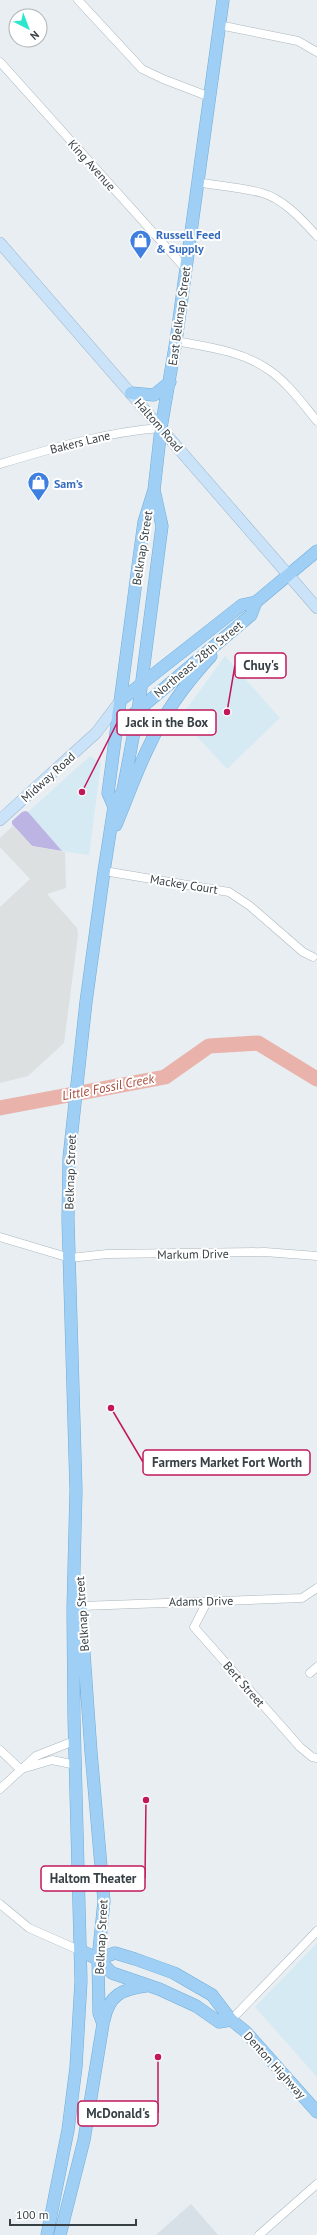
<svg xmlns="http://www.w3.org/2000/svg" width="317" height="2235" viewBox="0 0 317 2235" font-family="'PT Sans',sans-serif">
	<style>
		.residential { fill: #d7e0e6 }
		.commercial { fill: #d5eaf2 }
		.green { fill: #bcb5e3 }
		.parking { fill: #dce0e1 }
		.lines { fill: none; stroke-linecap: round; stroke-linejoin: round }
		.river { stroke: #e9b2aa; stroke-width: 15 }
		.minor-casing { stroke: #abb7bd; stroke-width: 9 }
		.secondary-casing { stroke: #9cb7ce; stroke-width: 12 }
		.primary-casing { stroke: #70add8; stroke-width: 13 }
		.minor { stroke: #fff; stroke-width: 8 }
		.secondary { stroke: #cbe3f9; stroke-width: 11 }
		.primary { stroke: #9fcff5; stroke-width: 12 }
		.labels { text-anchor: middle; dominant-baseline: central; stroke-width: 4; stroke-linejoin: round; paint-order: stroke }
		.street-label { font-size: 12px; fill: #374145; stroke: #fff }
		.shop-label { font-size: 12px; font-weight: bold; fill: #366cbe; stroke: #fff; text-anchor: start }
		.water-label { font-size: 13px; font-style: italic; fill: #a74a3b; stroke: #fff }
		.leader { fill: none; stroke: #c2185b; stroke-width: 1.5 }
		.callout-dot { fill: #c2185b; stroke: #fff; stroke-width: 1.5 }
		.callout { fill: #fff; stroke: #c2185b; stroke-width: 1.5 }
		.callout-label { font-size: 13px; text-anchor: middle; font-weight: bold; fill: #374145 }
	</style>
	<rect width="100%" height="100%" fill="#e8eef2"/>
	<!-- residential -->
	<path class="residential" d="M 191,2204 L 218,2235 L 156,2235 Z"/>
	<!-- commercial -->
	<path class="commercial" d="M 225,656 L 280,718 L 227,769 L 180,718 Z
		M 90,756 L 101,763 L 89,855 L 62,851 L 28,812 Z
		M 317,1943 L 317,2077 L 255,2007 Z"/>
	<!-- green -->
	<path class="green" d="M 26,811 L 28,812 L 62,851 L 32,846 L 12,824 L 12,821 L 22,812 Z"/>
	<!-- parking -->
	<path class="parking" d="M 13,826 L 32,846 L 65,852 L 66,888 L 47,894 L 77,928 L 78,936 L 64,1043 L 28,1076 L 0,1083 L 0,907 L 30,879 L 0,847 L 0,838 Z"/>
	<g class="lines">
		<!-- river -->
		<path class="river" d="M 0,1108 L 165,1077 L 209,1046 L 258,1043 L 317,1079"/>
		<defs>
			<path id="minor" d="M 78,0 L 142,69 L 163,79 L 210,97
				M 219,25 L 298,41 L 317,52
				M 0,62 L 185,268
				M 197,182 C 218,186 241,187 262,193 C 284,199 302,220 317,236
				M 176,341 C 208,347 242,351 269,370 C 288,383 302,403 317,421
				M 0,464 C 53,448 106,432 161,428
				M 104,871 L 229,892 L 250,906 L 303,952 L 313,957
				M 0,1237 L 70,1258 L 107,1254 L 265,1252 L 317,1256
				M 208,1600 L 194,1627 L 300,1747 L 312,1757 L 317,1758
				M 81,1606 L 302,1598 L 317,1588
				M 310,1673 L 317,1667
				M 0,1750 L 21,1770
				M 25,1768 L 52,1760 L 76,1765
				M 0,1789 L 36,1756 L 74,1741
				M 0,1904 L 29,1928 L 81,1951
				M 231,2020 L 317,1931
				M 259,2235 L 317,2184"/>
			<path id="secondary" d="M 0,243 L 317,608
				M 0,820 L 96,733 L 121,700"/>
			<path id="primary" d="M 131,393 L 154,395 L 170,382
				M 121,700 L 242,605 L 256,602
				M 117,728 L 251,615 L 256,602 L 317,551
				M 114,807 L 108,793 L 140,551 L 144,522 L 154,490 L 161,428 L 176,341 L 223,0
				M 116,825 C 127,799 136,772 149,746 C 164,713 186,683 211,656
				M 81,1951 L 98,1959 L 112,1973 L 159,1989 L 196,2006 L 219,2022 L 231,2020
				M 98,1959 L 115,1953 L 135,1959 L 174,1973 L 212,1995 L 231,2020 L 245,2031 L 317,2112
				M 104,2020 C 109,1995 122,1989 146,1986
				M 47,2235 L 68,2130 L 76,2067 L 81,1981 L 74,1718 L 73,1609 L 76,1490 L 68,1219 L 69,1158 L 86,1002 L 104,871 L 114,807 L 123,790 L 138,711 L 162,526 L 154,490
				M 60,2235 L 84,2140 L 103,2024 L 99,2013 L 98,1959 L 104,1901 L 91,1752 L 80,1596"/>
		</defs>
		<!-- minor casing -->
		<use href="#minor" class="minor-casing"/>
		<!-- secondary casing -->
		<use href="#secondary" class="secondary-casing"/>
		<!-- primary casing -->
		<use href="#primary" class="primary-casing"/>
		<!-- minor -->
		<use href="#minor" class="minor"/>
		<!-- secondary -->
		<use href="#secondary" class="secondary"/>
		<!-- primary -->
		<use href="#primary" class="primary"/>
	</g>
	<!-- icons -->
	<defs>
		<symbol id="shop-pin" viewBox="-11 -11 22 30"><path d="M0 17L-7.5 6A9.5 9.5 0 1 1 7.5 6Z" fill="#3f7fe0" stroke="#fff"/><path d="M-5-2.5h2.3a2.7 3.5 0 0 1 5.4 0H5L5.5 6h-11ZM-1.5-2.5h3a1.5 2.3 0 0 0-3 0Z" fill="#fff"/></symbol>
	</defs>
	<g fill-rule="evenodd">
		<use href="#shop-pin" x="128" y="228" width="25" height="34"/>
		<use href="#shop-pin" x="26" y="470" width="25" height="34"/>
	</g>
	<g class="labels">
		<!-- street labels -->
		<g class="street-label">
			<text transform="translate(92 165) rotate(48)">King Avenue</text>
			<text transform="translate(179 316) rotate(-82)">East Belknap Street</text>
			<text transform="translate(159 425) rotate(49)">Haltom Road</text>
			<text transform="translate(80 442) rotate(-14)">Bakers Lane</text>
			<text transform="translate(142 548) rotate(-81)">Belknap Street</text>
			<text transform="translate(198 659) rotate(-40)">Northeast 28th Street</text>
			<text transform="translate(48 777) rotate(-42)">Midway Road</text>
			<text transform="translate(184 884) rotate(9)">Mackey Court</text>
			<text transform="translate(70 1172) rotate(-88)">Belknap Street</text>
			<text transform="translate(193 1254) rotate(-1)">Markum Drive</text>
			<text transform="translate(201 1601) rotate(-1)">Adams Drive</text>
			<text transform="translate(82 1614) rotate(-94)">Belknap Street</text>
			<text transform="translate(244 1684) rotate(49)">Bert Street</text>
			<text transform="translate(101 1937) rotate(-87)">Belknap Street</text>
			<text transform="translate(275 2065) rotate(48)">Denton Highway</text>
		</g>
		<!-- shop labels -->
		<g class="shop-label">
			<text x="156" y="234">Russell Feed<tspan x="156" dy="14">&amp; Supply</tspan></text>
			<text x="54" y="483">Sam’s</text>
		</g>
		<!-- water labels -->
		<g class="water-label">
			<text transform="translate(108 1087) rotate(-11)">Little Fossil Creek</text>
		</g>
	</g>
	<!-- callouts -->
	<path class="leader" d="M227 712L235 665M82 792L117 723M111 1408L143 1462M146 1800L145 1878M158 2057L158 2113"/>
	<g class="callout-dot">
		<circle cx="227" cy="712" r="4"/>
		<circle cx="82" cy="792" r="4"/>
		<circle cx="111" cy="1408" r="4"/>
		<circle cx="146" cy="1800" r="4"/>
		<circle cx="158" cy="2057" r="4"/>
	</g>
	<g class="callout">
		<rect x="235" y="653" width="51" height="25" rx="4"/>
		<rect x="117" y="710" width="99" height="25" rx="4"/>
		<rect x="143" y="1450" width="167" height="25" rx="4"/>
		<rect x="41" y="1866" width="104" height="25" rx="4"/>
		<rect x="78" y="2101" width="80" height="25" rx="4"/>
	</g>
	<g class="callout-label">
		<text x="261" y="670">Chuy's</text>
		<text x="167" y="727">Jack in the Box</text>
		<text x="227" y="1467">Farmers Market Fort Worth</text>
		<text x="93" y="1883">Haltom Theater</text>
		<text x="118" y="2118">McDonald's</text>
	</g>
	<!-- north arrow -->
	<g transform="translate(28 28) rotate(138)"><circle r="19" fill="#ffffff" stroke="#afb3b5"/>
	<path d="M0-3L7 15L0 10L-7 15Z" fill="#2ce6cd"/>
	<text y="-6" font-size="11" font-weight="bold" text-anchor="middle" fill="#374145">N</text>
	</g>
	<!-- scale -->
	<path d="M10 2219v6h126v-6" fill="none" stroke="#374145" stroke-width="2"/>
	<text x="16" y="2219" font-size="12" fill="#374145" stroke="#ffffff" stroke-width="3" paint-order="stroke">100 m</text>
</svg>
